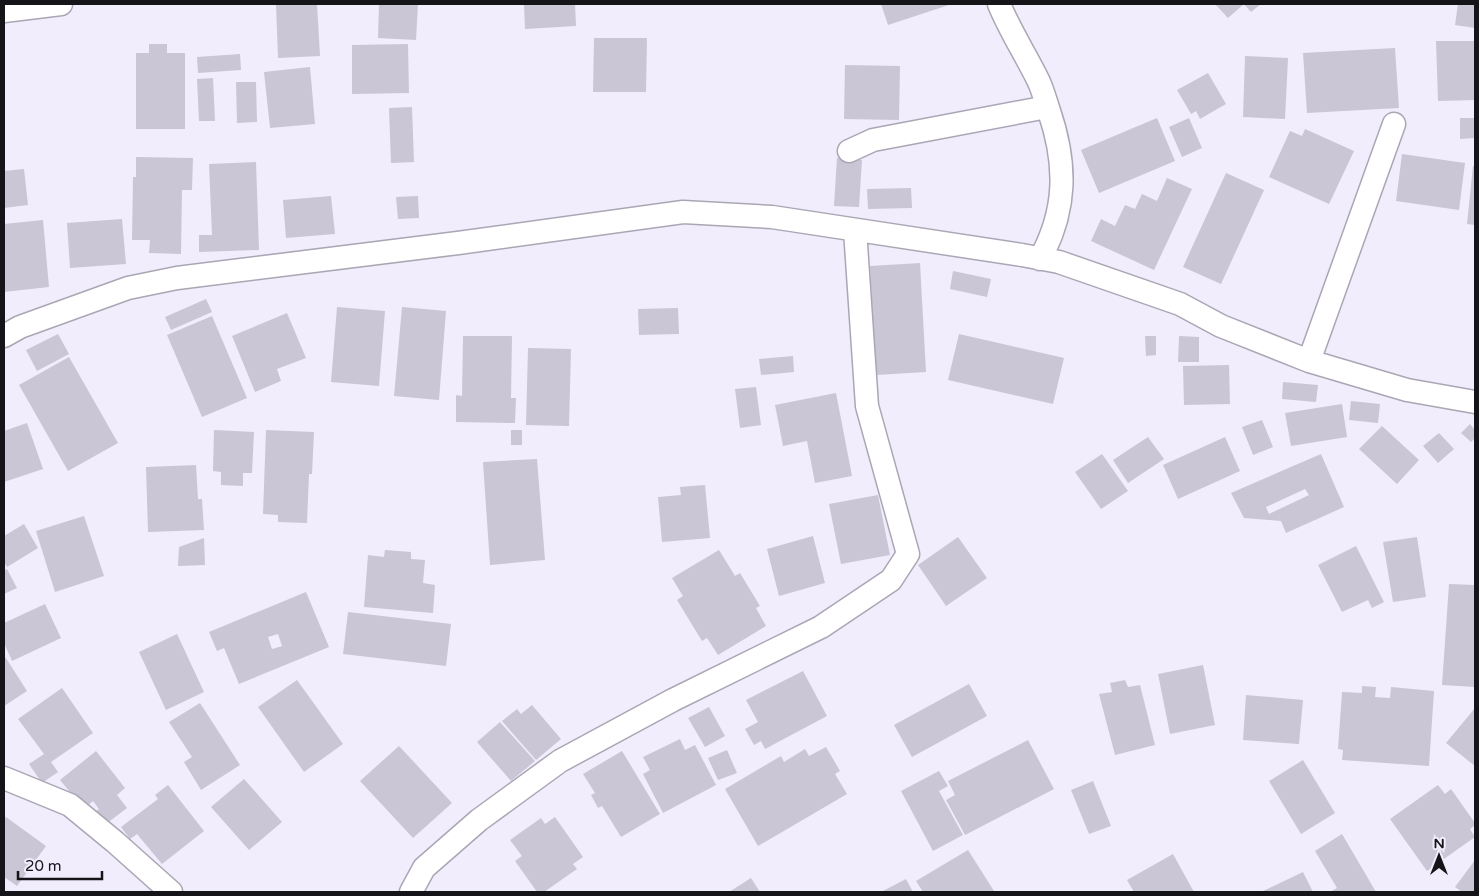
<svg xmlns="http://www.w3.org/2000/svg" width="1479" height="896" viewBox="0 0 1479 896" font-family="'Varela Round',sans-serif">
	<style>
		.building { fill: #cac6d5; fill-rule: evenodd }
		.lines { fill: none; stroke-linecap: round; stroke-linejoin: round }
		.street-casing { stroke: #aaa6b4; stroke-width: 25 }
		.street { stroke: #fff; stroke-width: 22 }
	</style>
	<rect width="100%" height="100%" fill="#f1edfc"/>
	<!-- building -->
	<path class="building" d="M 276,4 L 317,4 L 320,56 L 278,58 Z
		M 379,4 L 418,4 L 416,40 L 378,38 Z
		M 524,4 L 575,4 L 576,26 L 525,29 Z
		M 881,4 L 952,4 L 888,25 Z
		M 1215,4 L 1261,4 L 1251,12 L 1244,4 L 1228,18 Z
		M 1458,4 L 1475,4 L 1475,28 L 1455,25 Z
		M 594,38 L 647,38 L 646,92 L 593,92 Z
		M 1436,41 L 1475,41 L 1475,100 L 1438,101 Z
		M 149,44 L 167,44 L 167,53 L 185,53 L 185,129 L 136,129 L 136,53 L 149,53 Z
		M 408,44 L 409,93 L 352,94 L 352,45 Z
		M 1395,48 L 1399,108 L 1307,113 L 1303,53 Z
		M 240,54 L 241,70 L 198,73 L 197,57 Z
		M 1245,56 L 1288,58 L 1285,119 L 1243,117 Z
		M 845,65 L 900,66 L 899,120 L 844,119 Z
		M 310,67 L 315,124 L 270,128 L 264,72 Z
		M 1208,73 L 1226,104 L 1200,119 L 1196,111 L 1191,114 L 1177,90 Z
		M 213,78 L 215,121 L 199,121 L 197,79 Z
		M 236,82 L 256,82 L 257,122 L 237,123 Z
		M 412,107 L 414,162 L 391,163 L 389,108 Z
		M 1157,118 L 1175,161 L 1099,193 L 1081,150 Z
		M 1189,118 L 1202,148 L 1182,157 L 1169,127 Z
		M 1460,118 L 1475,118 L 1475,138 L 1460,139 Z
		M 1305,129 L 1354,151 L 1329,204 L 1269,177 L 1290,131 L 1302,136 Z
		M 1402,154 L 1465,163 L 1459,210 L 1396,201 Z
		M 136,157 L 193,158 L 192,190 L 182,190 L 181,254 L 149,253 L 150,240 L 132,240 L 133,177 L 136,177 Z
		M 837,158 L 862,160 L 859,207 L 834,206 Z
		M 256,162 L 259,250 L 199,252 L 199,235 L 212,235 L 209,164 Z
		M 1473,166 L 1475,166 L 1475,225 L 1467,224 Z
		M 24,169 L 28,205 L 4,208 L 4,171 Z
		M 1226,173 L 1264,190 L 1221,284 L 1183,267 Z
		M 1167,178 L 1192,189 L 1154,270 L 1091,241 L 1101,219 L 1115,226 L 1125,205 L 1135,209 L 1142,194 L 1157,201 Z
		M 911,188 L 912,208 L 868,209 L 867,189 Z
		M 331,196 L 335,234 L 286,238 L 283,200 Z
		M 418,196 L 419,218 L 398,219 L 396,197 Z
		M 122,219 L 126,264 L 70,268 L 67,223 Z
		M 43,220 L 49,287 L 4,292 L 4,224 Z
		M 920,263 L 926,372 L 876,375 L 870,266 Z
		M 953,271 L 991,279 L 987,297 L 950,289 Z
		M 206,299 L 212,312 L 171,330 L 165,317 Z
		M 337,307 L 385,311 L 379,386 L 331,382 Z
		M 402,307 L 446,311 L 439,400 L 394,396 Z
		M 678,308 L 679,334 L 639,335 L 638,309 Z
		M 287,313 L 306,358 L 277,369 L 281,381 L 255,392 L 232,336 Z
		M 212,316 L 247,398 L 202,417 L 167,335 Z
		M 58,334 L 69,354 L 37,371 L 26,350 Z
		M 959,334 L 1064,358 L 1053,404 L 948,380 Z
		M 463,336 L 512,336 L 511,398 L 516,398 L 515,423 L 456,422 L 456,395 L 462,396 Z
		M 1145,336 L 1156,336 L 1156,355 L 1146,356 Z
		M 1179,336 L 1199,337 L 1199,362 L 1178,362 Z
		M 528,348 L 571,349 L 569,426 L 526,425 Z
		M 793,356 L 794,372 L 761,375 L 759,359 Z
		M 69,357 L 118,443 L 68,471 L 19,385 Z
		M 1229,365 L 1230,404 L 1184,405 L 1183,366 Z
		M 1283,382 L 1318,385 L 1316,402 L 1282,399 Z
		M 756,387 L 761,425 L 740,428 L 735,389 Z
		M 836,393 L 852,476 L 815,483 L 807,441 L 783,446 L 775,405 Z
		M 1351,401 L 1380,404 L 1378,423 L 1349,420 Z
		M 1342,404 L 1347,437 L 1291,446 L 1285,413 Z
		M 1262,420 L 1273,447 L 1253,455 L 1242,427 Z
		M 27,423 L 43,469 L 4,482 L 4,431 Z
		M 1470,424 L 1475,430 L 1475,438 L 1471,442 L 1461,433 Z
		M 1382,426 L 1419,460 L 1397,484 L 1359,449 Z
		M 214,430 L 254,432 L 252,473 L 243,473 L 243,486 L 221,485 L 221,472 L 213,471 Z
		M 266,430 L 314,432 L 312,474 L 309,474 L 307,523 L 278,522 L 278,515 L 263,514 Z
		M 511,430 L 522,430 L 522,445 L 511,445 Z
		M 1439,433 L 1454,449 L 1438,463 L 1423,446 Z
		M 1148,437 L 1164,459 L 1128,483 L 1113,460 Z
		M 1225,437 L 1240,471 L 1178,499 L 1163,465 Z
		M 1102,454 L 1128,491 L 1101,509 L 1075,472 Z
		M 1321,454 L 1344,507 L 1286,533 L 1281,521 L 1244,518 L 1231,493 ZM 1305,489 L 1309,495 L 1269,514 L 1266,507 Z
		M 537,459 L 545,560 L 490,565 L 483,462 Z
		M 196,465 L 198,499 L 202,499 L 204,530 L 148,532 L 146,467 Z
		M 705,485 L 710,538 L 662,542 L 658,497 L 681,495 L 680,487 Z
		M 878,495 L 890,555 L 841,564 L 829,504 Z
		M 84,516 L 104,576 L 55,592 L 36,531 Z
		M 24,524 L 38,548 L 7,567 L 4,562 L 4,536 Z
		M 813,536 L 825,583 L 779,596 L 767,549 Z
		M 958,537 L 987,578 L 946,606 L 918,565 Z
		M 1417,537 L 1426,597 L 1393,602 L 1383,542 Z
		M 204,538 L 205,565 L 178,566 L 179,547 Z
		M 1356,546 L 1384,602 L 1372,608 L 1368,600 L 1342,612 L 1318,565 Z
		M 385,550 L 411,552 L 411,559 L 425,560 L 423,583 L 435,585 L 433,613 L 364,607 L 368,555 L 384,557 Z
		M 719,550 L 735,576 L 740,573 L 760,606 L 756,608 L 766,626 L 718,655 L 707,638 L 702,641 L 677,600 L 683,596 L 672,578 Z
		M 7,569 L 17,588 L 4,594 L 4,570 Z
		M 1449,584 L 1475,585 L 1475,687 L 1442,685 Z
		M 306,592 L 329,647 L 239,684 L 224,648 L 217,651 L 209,632 ZM 278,634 L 282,646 L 272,649 L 268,637 Z
		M 45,604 L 61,638 L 12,661 L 4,643 L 4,623 Z
		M 348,612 L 451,624 L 446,666 L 343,654 Z
		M 177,634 L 204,692 L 166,710 L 139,652 Z
		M 4,655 L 27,691 L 4,706 Z
		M 1203,665 L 1215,725 L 1170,734 L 1158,674 Z
		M 803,671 L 827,716 L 765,749 L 761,741 L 754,745 L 745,729 L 758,722 L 746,700 Z
		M 297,680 L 343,744 L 304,772 L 258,707 Z
		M 1125,680 L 1128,687 L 1140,685 L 1155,745 L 1115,755 L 1099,694 L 1112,692 L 1110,683 Z
		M 969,684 L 987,716 L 912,757 L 894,725 Z
		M 1362,686 L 1376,687 L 1375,697 L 1390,698 L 1391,687 L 1434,691 L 1429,766 L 1342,760 L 1343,750 L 1338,749 L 1342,692 L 1362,693 Z
		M 62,688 L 93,733 L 51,762 L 58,772 L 42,783 L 29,764 L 44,754 L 18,719 Z
		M 1246,695 L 1303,700 L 1299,744 L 1243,740 Z
		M 200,703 L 240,765 L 201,790 L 184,762 L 192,757 L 169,722 Z
		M 532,705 L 561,739 L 536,760 L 502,721 L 517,709 L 521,714 Z
		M 709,707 L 725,736 L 705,747 L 688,718 Z
		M 1475,708 L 1475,766 L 1446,743 Z
		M 500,722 L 535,761 L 511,781 L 477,742 Z
		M 680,739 L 685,750 L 695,745 L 716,785 L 663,813 L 643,774 L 650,770 L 643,757 Z
		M 1028,740 L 1054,789 L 965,835 L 946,800 L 955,795 L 948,781 Z
		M 399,746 L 452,803 L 413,838 L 360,781 Z
		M 826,747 L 840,771 L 835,774 L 847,794 L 758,846 L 725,789 L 781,756 L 784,762 L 805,749 L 809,756 Z
		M 727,750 L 737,773 L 718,780 L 708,758 Z
		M 96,751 L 125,788 L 117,795 L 127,808 L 102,827 L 92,814 L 99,809 L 93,801 L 84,809 L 60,780 Z
		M 622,751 L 660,814 L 621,837 L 602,806 L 598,808 L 591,795 L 595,793 L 583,774 Z
		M 1303,760 L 1335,813 L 1301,834 L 1269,781 Z
		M 939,771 L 948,786 L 939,791 L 963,835 L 933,851 L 901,791 Z
		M 244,779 L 282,822 L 249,850 L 211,807 Z
		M 1093,781 L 1111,826 L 1089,834 L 1071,790 Z
		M 168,785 L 204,831 L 162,864 L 137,834 L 130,839 L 121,827 L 158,799 L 155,795 Z
		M 1438,785 L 1445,794 L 1451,789 L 1475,823 L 1475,825 L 1470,829 L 1475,837 L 1427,871 L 1390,819 Z
		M 6,817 L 46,846 L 17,886 L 4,877 L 4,820 Z
		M 555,817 L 583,857 L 573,864 L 577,869 L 544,892 L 537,892 L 515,861 L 522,856 L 510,840 L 541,818 L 545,824 Z
		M 1342,834 L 1376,892 L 1330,892 L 1337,888 L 1315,851 Z
		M 968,850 L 994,891 L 923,892 L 916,881 Z
		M 1173,854 L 1194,892 L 1134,892 L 1127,880 Z
		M 1475,860 L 1475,892 L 1462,892 L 1455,887 Z
		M 1303,872 L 1313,892 L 1261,892 Z
		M 751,878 L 760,892 L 729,892 Z
		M 906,879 L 913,892 L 881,892 Z"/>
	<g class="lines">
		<defs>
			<path id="street" d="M 999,4 C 1010,31 1026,55 1039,82 C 1043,91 1046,102 1049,111 C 1067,164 1067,210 1040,259
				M 4,11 L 61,4
				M 849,151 L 873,140 L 1047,107
				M 4,336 L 20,327 L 128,288 L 177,278 L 458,243 L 683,212 L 772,217 L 1022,255 L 1059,262 L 1180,304 L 1221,326 L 1309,361 L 1407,390 L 1475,402
				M 1309,361 L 1394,124
				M 4,778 L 70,805 L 115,842 L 171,892
				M 411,892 L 424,868 L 479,820 L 560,761 L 673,700 L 821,627 L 891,580 L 908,554 L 867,406 L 855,230"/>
		</defs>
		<!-- street casing -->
		<use href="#street" class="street-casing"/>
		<!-- street -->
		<use href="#street" class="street"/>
	</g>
	<!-- border -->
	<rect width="1479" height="896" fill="none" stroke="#151419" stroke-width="10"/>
	<!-- north arrow -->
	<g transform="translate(1439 856)" stroke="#f1edfc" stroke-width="4" paint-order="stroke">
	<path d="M0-4L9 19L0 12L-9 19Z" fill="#151419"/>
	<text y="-8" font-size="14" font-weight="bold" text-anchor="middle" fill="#151419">N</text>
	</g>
	<!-- scale -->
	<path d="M18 871v8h84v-8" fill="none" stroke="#151419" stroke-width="2.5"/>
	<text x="25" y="871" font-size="15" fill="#151419" stroke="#f1edfc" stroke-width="4" paint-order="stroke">20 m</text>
</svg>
